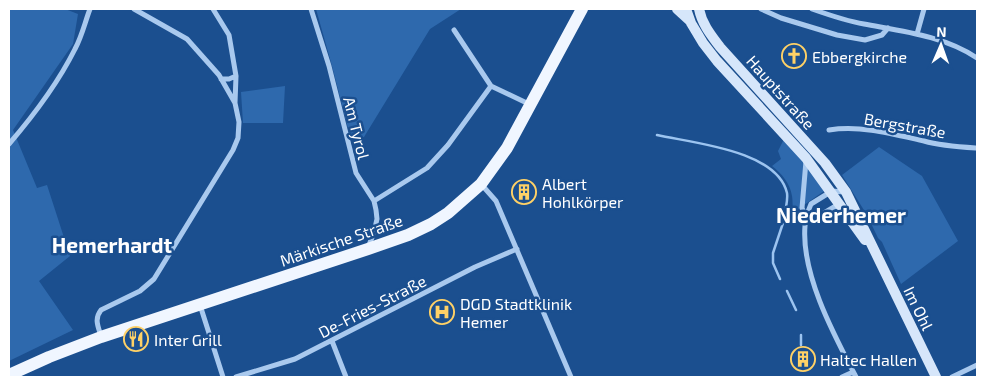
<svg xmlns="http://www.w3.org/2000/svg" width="986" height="386" viewBox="0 0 986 386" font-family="'Exo 2',sans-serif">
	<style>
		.green { fill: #2e69ad }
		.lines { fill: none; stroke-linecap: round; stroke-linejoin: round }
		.stream { stroke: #9cc4f0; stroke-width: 2.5 }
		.minor { stroke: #a9c9ee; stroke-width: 5 }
		.secondary { stroke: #d6e6fa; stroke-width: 10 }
		.primary { stroke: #f0f6ff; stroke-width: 12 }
		.labels { text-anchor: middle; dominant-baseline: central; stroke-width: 5; stroke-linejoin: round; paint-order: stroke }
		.poi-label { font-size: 16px; fill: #fff; stroke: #1b4f8f; text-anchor: start }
		.street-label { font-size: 16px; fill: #fff; stroke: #1b4f8f }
		.district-label { font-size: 21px; font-weight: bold; fill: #fff; stroke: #1b4f8f }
	</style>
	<rect width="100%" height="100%" fill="#1b4f8f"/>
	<!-- green -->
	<path class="green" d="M 9,9 L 65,9 L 78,14 L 73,44 L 13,130 L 37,188 L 47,185 L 70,256 L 39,281 L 73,330 L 9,361 Z
		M 316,9 L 461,9 L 430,29 L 364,137 L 351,140 L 332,66 Z
		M 285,86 L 283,123 L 243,123 L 241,92 Z
		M 784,139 L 827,189 L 794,212 C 792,206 793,202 792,196 C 790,183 782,174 772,166 L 781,159 L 778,151 Z
		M 879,147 L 922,176 L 958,241 L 901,284 L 882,242 L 878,238 L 867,215 L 842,175 Z"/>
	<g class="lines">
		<!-- stream -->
		<path class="stream" d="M 657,135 C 692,143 777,150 787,193 C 788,200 786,206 785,213
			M 780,279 L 773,263 L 773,253 L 784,220
			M 787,291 L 796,310
			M 801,335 L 801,345"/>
		<!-- minor -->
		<path class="minor" d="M 134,9 L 187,39 L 219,75 L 235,103
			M 311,9 L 329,66 L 356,173 L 374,201 L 376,210 L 377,219 L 374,232 L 368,248
			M 761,9 L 781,18 L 837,35 L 865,40 L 882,35 L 888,28
			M 812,9 C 829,15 846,21 864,24 C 901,31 945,36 977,58
			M 454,30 L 491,86 L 531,105
			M 917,34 L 924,9
			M 221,79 L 229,79 L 236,76
			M 829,130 C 861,125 893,134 924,141 C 941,146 960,147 977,148
			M 9,144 C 34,115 58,83 75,49 C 82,36 85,22 90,9
			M 806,161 L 802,208 L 806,218
			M 481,184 L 496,201 L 571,377
			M 844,192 L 832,191 L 811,204 C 808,211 805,218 805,226 C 801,274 834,335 856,377
			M 374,201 L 427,168 L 448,145 L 491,86
			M 806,218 L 814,219 L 839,204
			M 200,305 L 223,377
			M 101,336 C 98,326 94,319 101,310 L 140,291 L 154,279 L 233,150 L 238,138 L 239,122 L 235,103 L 236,76 L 229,35 L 213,9
			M 332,341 L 346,377
			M 236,377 L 295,359 L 475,267 L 517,249
			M 842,377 L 853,372
			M 952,377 L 977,365"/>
		<!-- secondary -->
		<path class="secondary" d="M 677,9 L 689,20
			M 686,9 L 691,23 L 703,43 L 717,61 L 806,158 L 865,240
			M 699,9 C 702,24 711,35 720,47 L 825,163 L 846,192 L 936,377"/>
		<!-- primary -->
		<path class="primary" d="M 9,375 L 49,357 L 101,337 L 368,249 L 408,235 L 431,224 L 448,213 L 481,184 L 507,148 L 582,9"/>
	</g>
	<!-- icons -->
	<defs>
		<symbol id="church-ring" viewBox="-11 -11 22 22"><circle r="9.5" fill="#1b4f8f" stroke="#ffd166" stroke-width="1.5"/><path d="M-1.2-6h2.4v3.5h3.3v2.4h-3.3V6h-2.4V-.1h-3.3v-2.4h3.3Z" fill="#ffd166"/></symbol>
		<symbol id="building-ring" viewBox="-11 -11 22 22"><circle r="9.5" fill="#1b4f8f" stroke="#ffd166" stroke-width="1.5"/><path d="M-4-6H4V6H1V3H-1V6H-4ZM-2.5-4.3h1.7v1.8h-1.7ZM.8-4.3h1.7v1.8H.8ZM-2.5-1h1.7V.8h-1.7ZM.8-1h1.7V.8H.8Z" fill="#ffd166"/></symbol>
		<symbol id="hospital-ring" viewBox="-11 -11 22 22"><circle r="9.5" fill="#1b4f8f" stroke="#ffd166" stroke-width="1.5"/><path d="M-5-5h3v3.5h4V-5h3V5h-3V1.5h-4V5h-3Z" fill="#ffd166"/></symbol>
		<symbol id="restaurant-ring" viewBox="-11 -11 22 22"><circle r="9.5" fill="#1b4f8f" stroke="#ffd166" stroke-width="1.5"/><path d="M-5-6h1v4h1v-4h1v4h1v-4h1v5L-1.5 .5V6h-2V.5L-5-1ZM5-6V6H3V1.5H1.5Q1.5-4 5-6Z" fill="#ffd166"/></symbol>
	</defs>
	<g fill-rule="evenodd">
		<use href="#church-ring" x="780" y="42" width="28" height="28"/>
		<use href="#building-ring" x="510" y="178" width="28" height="28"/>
		<use href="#hospital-ring" x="428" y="298" width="28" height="28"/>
		<use href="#restaurant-ring" x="122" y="325" width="28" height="28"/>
		<use href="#building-ring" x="789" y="345" width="28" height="28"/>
	</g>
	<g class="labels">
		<!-- poi labels -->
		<g class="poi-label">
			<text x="812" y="56">Ebbergkirche</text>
			<text x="542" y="183">Albert<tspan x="542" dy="18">Hohlkörper</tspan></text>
			<text x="460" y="303">DGD Stadtklinik<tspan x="460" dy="18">Hemer</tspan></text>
			<text x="154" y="339">Inter Grill</text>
			<text x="820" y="359">Haltec Hallen</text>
		</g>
		<!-- street labels -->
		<g class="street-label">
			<text transform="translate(781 92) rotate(48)">Hauptstraße</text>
			<text transform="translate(905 125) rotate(10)">Bergstraße</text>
			<text transform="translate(357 128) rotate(76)">Am Tyrol</text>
			<text transform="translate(341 240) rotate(-19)">Märkische Straße</text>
			<text transform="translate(372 306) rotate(-27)">De-Fries-Straße</text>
			<text transform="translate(919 308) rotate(64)">Im Ohl</text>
		</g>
		<!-- district labels -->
		<g class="district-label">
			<text x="841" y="214">Niederhemer</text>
			<text x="112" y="244">Hemerhardt</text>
		</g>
	</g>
	<!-- border -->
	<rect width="986" height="386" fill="none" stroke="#ffffff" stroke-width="20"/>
	<!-- north arrow -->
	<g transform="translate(941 45) rotate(2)" stroke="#1b4f8f" stroke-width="4" paint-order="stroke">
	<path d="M0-4L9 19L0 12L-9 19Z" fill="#ffffff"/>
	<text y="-8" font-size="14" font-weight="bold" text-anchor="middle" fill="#ffffff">N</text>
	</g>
</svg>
